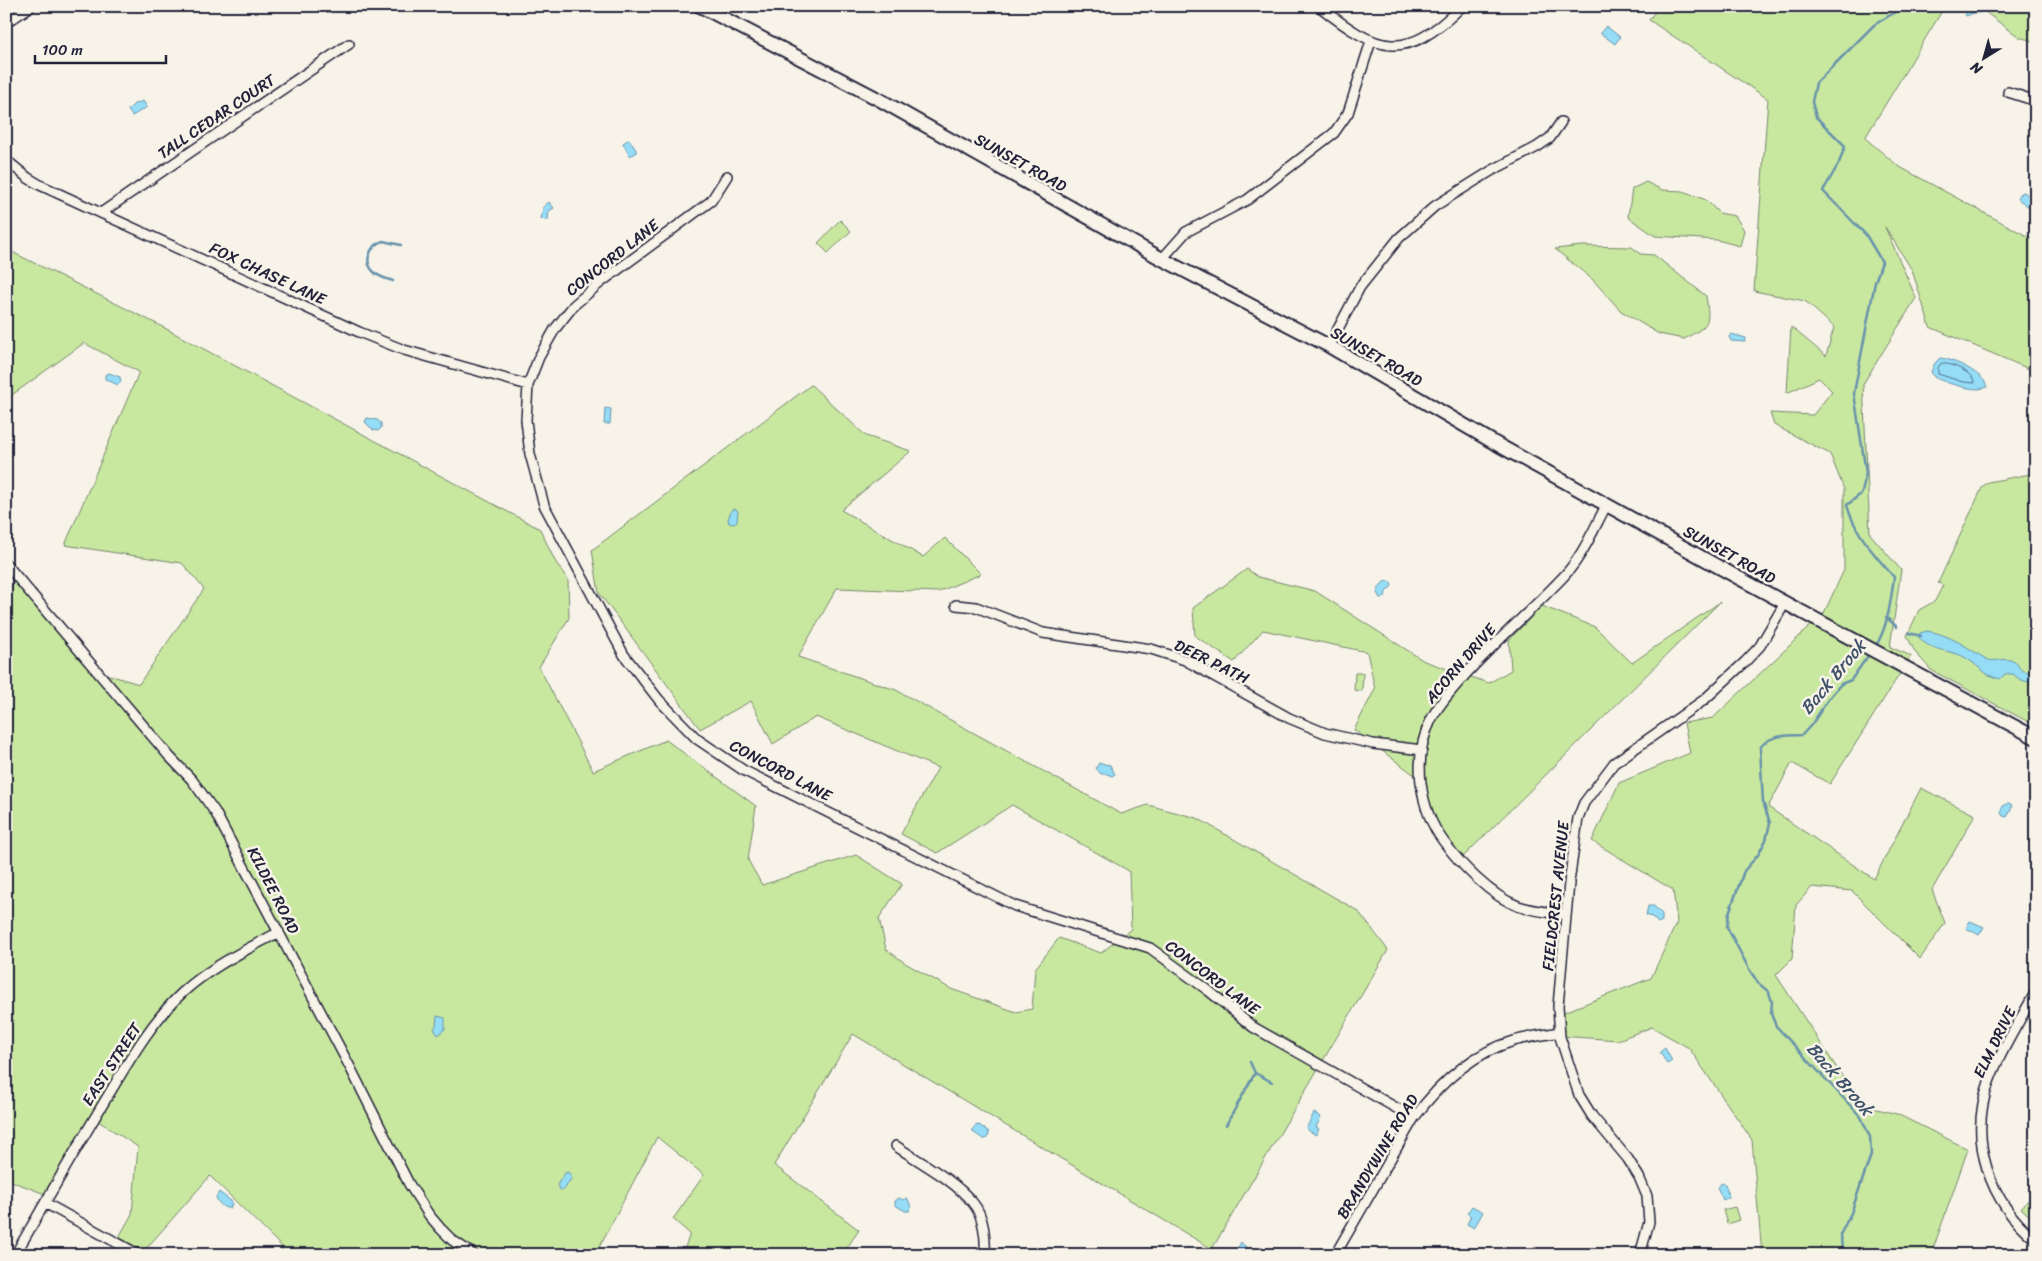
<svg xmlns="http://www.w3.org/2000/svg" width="2042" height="1261" font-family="Sriracha,sans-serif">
  <rect width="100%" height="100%" fill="#f7f3e8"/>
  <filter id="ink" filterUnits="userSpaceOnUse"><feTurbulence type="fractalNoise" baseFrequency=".02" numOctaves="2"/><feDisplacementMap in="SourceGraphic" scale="10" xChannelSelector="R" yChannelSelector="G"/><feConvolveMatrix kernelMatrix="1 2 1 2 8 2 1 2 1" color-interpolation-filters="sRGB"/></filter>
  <g filter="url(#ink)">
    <path fill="#c9e89f" stroke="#76856d" d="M 1659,6 L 1945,6 L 1865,138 L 1898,166 L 2036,241 L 2036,372 L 1930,327 L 1912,270 L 1885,227 L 1916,298 L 1863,384 L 1870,534 L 1901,570 L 1890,647 L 1911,656 L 1830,784 L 1792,763 L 1768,807 L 1874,879 L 1921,788 L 1975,815 L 1932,890 L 1945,923 L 1920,959 L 1852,891 L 1812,887 L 1796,905 L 1792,959 L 1776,975 L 1861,1105 L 1897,1114 L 1968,1149 L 1931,1255 L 1762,1255 L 1752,1140 L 1689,1048 L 1652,1027 L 1618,1040 L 1559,1036 L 1559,1014 L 1651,978 L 1677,922 L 1673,890 L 1592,841 L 1619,783 L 1690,753 L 1684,723 L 1713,718 L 1824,613 L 1844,570 L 1844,489 L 1830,454 L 1774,425 L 1770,413 L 1813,415 L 1832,391 L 1819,378 L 1787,393 L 1791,327 L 1826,356 L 1834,327 L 1805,301 L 1754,291 L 1768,99 L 1649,20 Z
      M 1977,6 L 2036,6 L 2036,42 L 2019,37 Z
      M 1646,182 L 1662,190 L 1683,191 L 1706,200 L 1719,213 L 1735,216 L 1744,230 L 1740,246 L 1717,240 L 1655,236 L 1628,217 L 1632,189 Z
      M 840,220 L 851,231 L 828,253 L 818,243 Z
      M 1582,246 L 1632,247 L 1640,254 L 1654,255 L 1706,296 C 1710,324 1710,325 1684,339 L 1659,334 L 1621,311 L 1593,280 L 1555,249 Z
      M 6,249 L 157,324 L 540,529 L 555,561 L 568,580 L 569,618 L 539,667 L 593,771 L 666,740 L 756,806 L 748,860 L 762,885 L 856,855 L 902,884 L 879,918 L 886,949 L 905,963 L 951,989 L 1016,1012 L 1032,1009 L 1035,969 L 1059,938 L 1101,953 L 1131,929 L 1129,871 L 1012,805 L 937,853 L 901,834 L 938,768 L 816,717 L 773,744 L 751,701 L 700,729 L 599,593 L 592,550 L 811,385 L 866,436 L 911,451 L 841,510 L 923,557 L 945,538 L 981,574 L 938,592 L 837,588 L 798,657 L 896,690 L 1121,814 L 1148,805 L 1197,818 L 1358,911 L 1388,950 L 1212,1249 L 853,1034 L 774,1165 L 859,1230 L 842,1255 L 682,1255 L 690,1234 L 673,1219 L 704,1175 L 657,1137 L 595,1255 L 280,1255 L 282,1247 L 210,1176 L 144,1251 L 119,1237 L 132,1214 L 138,1147 L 95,1119 L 50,1196 L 6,1179 L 6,611 L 11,607 L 13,579 L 99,672 L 139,684 L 204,589 L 182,563 L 65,545 L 139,372 L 84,343 L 12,395 L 6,391 Z
      M 2036,473 L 2036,726 L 1931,670 L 1915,652 L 1907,636 L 1919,610 L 1935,601 L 1943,585 L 1938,583 L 1983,486 L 1988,482 Z
      M 1247,569 L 1258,577 L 1315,591 L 1424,661 L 1489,683 L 1511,670 L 1509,640 L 1542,606 L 1595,627 L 1632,663 L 1720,602 L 1461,859 L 1424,811 L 1420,779 L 1354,730 L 1375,689 L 1367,652 L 1263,630 L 1234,662 L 1195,636 L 1193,608 Z
      M 1355,673 L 1363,673 L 1362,691 L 1354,690 Z
      M 2036,1199 L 2036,1222 L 2021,1208 L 2027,1201 Z
      M 1735,1207 L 1739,1220 L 1727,1224 L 1723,1210 Z"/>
    <path fill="#95ddf7" stroke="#6792ac" d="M 1971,6 L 1982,6 L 1982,9 L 1980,13 L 1974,13 L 1966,16 L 1964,12 Z
      M 1606,26 L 1620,37 L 1615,44 L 1600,33 Z
      M 143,101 L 147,107 L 132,116 L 128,110 L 134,104 Z
      M 629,139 L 636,150 L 636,153 L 632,155 L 629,155 L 623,143 Z
      M 2024,192 L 2035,200 L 2033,206 L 2029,207 L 2018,199 L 2019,194 Z
      M 549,202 L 554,208 L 549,211 L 548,220 L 541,219 L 543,207 Z
      M 1731,334 L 1746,338 L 1745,342 L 1731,341 L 1729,337 Z
      M 1940,358 C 1953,359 1985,374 1987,387 C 1977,393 1945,383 1934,377 L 1931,372 L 1935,363 Z
      M 109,373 L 120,377 L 121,381 L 118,385 L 105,379 L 105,375 Z
      M 605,408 L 611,409 L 610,424 L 604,424 Z
      M 367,418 L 377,420 L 381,423 L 381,428 L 378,431 L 373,430 L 365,422 Z
      M 732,509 L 736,509 L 738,511 L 737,521 L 733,524 L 729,523 L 728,519 Z
      M 1385,581 L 1391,582 L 1392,586 L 1386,592 L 1385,597 L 1380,598 L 1377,593 L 1380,586 Z
      M 1927,631 C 1949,634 1968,648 1986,659 C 1993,663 2002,658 2010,660 C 2024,664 2013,674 2036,671 L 2036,681 C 2026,683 2021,681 2013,674 L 2005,674 L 2000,679 C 1982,675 1978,664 1964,657 C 1949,649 1929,652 1918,636 L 1920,633 Z
      M 1099,763 L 1110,765 L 1115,774 L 1112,776 L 1107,774 L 1101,774 L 1096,768 Z
      M 2008,803 L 2011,804 L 2012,807 L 2007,817 L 2003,816 L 2001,813 L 2002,807 Z
      M 1648,906 L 1654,906 L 1662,914 L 1662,921 L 1658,923 L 1652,917 L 1646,915 Z
      M 1970,921 L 1984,927 L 1979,935 L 1966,928 Z
      M 437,1016 L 445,1018 L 445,1029 L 438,1035 L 434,1029 L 436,1026 Z
      M 1665,1048 L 1672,1061 L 1667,1064 L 1660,1052 Z
      M 1314,1113 L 1321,1117 L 1316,1127 L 1319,1129 L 1316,1135 L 1306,1129 Z
      M 979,1125 L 988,1131 L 989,1135 L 986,1139 L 983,1139 L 973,1132 L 973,1129 L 975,1126 Z
      M 568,1172 L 572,1177 L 564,1190 L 560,1190 L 557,1185 L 565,1173 Z
      M 1722,1183 L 1725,1184 L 1729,1197 L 1723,1200 L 1717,1187 Z
      M 219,1192 L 231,1201 L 232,1204 L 230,1208 C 224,1209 218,1204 216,1197 Z
      M 899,1198 L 903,1200 L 906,1198 L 908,1199 L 911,1207 L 909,1211 L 905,1211 L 895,1205 L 895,1201 Z
      M 1472,1206 L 1483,1212 L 1474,1228 L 1467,1224 L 1471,1216 L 1467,1213 Z
      M 1241,1242 L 1247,1248 L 1244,1255 L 1234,1255 Z"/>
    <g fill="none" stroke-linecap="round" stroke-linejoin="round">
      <path stroke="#506d86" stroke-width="1" d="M 1942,363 C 1953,364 1972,372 1975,383 L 1963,382 L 1938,374 L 1938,368 Z"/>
      <path stroke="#6792ac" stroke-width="2.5" d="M 393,281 C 387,279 379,277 375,273 C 362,262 370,246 383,241 L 401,245
        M 1886,617 L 1897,627
        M 1909,633 L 1921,636
        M 1875,647 C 1888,628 1891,599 1894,577 C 1876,557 1854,532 1847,505 L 1862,493 L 1866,473 L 1854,393 L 1875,282 L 1882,262 L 1866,235 L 1823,191 L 1839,163 L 1845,146 L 1816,117 L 1812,102 L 1816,83 L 1874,25 L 1905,6
        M 1250,1062 L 1255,1073 L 1272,1082
        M 1226,1125 L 1255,1073
        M 1842,1255 L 1841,1233 L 1851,1213 L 1871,1155 L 1870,1137 L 1861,1117 L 1776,1026 L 1771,1014 L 1772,1002 L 1769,992 L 1758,983 L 1749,969 L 1727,927 L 1729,913 L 1744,871 L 1758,855 L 1766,840 L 1770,823 L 1763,802 L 1760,748 C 1768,735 1788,735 1802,735 L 1812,724 L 1829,698 L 1841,684 L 1851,680 L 1870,653"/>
      <g stroke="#22223b" stroke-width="12">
        <path id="street" d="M 1319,6 C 1378,53 1405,63 1462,6
          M 6,23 L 31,6
          M 2008,92 L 2036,101
          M 6,160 L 28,178 L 40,185 L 359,332 L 404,350 L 528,385
          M 727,176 L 711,201 L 600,283 L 574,305 L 555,329 L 539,357 L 528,385 L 526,420 L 530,454 L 544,505 L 624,655 L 659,700 L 697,739 L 743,770 L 1015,906 L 1150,948 L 1209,991 L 1253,1027 L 1414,1118
          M 101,213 L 349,44
          M 1162,259 L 1186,232 L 1247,200 L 1334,133 L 1348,113 L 1371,41
          M 1329,346 L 1360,287 L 1399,238 L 1435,206 L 1491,171 L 1537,147 L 1550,138 L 1561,122
          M 6,564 L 169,756 L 192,780 L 215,812 L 351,1069 L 409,1184 L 429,1215 L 440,1228 L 452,1240 L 474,1255
          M 956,605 L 976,607 L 1043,633 L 1151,649 L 1185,660 L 1289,718 L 1325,733 L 1373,744 L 1422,750
          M 1566,915 C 1550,912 1533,911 1518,906 C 1491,896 1461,865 1444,842 C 1419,809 1412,758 1431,720 C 1439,703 1453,689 1465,675 C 1497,640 1532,610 1564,576 C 1583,556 1594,528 1607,504
          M 2036,991 C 2020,1021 2000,1051 1989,1082 C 1968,1140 1989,1202 2036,1240
          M 896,1146 C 921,1163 953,1179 973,1203 C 984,1216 986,1239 985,1255
          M 45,1203 L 139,1255
          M 15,1255 C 46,1201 77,1147 109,1094 C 130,1059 152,1021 182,993 C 210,967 246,950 279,932
          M 1335,1255 L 1414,1118 C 1439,1084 1472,1053 1514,1041 C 1528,1037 1544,1035 1559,1032
          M 1640,1255 L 1649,1222 L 1647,1196 L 1639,1177 L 1628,1159 L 1592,1116 L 1579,1095 L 1560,1037 L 1558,1006 L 1569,883 L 1578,818 L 1584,803 L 1614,763 L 1704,700 L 1745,662 L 1760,646 L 1785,603"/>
      </g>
      <g stroke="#22223b" stroke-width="16">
        <path id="secondary" d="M 700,6 L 882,101 L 1162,259 L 1329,346 L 1493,442 L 1737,577 L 2036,738"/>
      </g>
      <use href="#street" stroke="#f7f3e8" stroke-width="9"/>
      <use href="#secondary" stroke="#f7f3e8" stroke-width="12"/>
    </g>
  </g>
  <g text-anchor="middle" stroke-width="5" stroke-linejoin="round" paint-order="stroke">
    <g font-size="16" fill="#22223b" stroke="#f7f3e8">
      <text transform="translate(216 116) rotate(-34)" y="6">TALL CEDAR COURT</text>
      <text transform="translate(1021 162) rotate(29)" y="6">SUNSET ROAD</text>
      <text transform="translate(612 257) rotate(-38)" y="6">CONCORD LANE</text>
      <text transform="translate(268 273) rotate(25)" y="6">FOX CHASE LANE</text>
      <text transform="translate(1377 356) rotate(30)" y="6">SUNSET ROAD</text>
      <text transform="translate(1730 554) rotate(29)" y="6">SUNSET ROAD</text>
      <text transform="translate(1212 661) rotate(26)" y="6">DEER PATH</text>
      <text transform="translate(1460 663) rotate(-49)" y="6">ACORN DRIVE</text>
      <text transform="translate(781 770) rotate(28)" y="6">CONCORD LANE</text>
      <text transform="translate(274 890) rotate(63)" y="6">KILDEE ROAD</text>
      <text transform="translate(1555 896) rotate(-84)" y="6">FIELDCREST AVENUE</text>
      <text transform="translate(1213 977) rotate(37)" y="6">CONCORD LANE</text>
      <text transform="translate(1994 1042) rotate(-64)" y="6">ELM DRIVE</text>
      <text transform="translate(111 1064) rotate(-57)" y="6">EAST STREET</text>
      <text transform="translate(1377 1156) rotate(-59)" y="6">BRANDYWINE ROAD</text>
    </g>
    <g font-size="18" font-style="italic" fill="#3f516a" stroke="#f7f3e8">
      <text transform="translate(1833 677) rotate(-50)" y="6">Back Brook</text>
      <text transform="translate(1840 1079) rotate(49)" y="6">Back Brook</text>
    </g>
  </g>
  <rect width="2042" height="1261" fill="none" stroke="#f7f3e8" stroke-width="25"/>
  <rect x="12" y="12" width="2017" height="1236" fill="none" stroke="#22223b" stroke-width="2" filter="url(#ink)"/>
  <g transform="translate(1984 58) rotate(217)" stroke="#f7f3e8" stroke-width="4" paint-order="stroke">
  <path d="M0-4L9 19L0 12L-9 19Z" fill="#22223b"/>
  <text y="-8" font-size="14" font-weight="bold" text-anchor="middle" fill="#22223b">N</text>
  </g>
  <path d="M35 55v8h131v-8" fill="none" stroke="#22223b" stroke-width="2.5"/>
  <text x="42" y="55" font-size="15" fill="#22223b" stroke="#f7f3e8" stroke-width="4" paint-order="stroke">100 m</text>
</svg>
